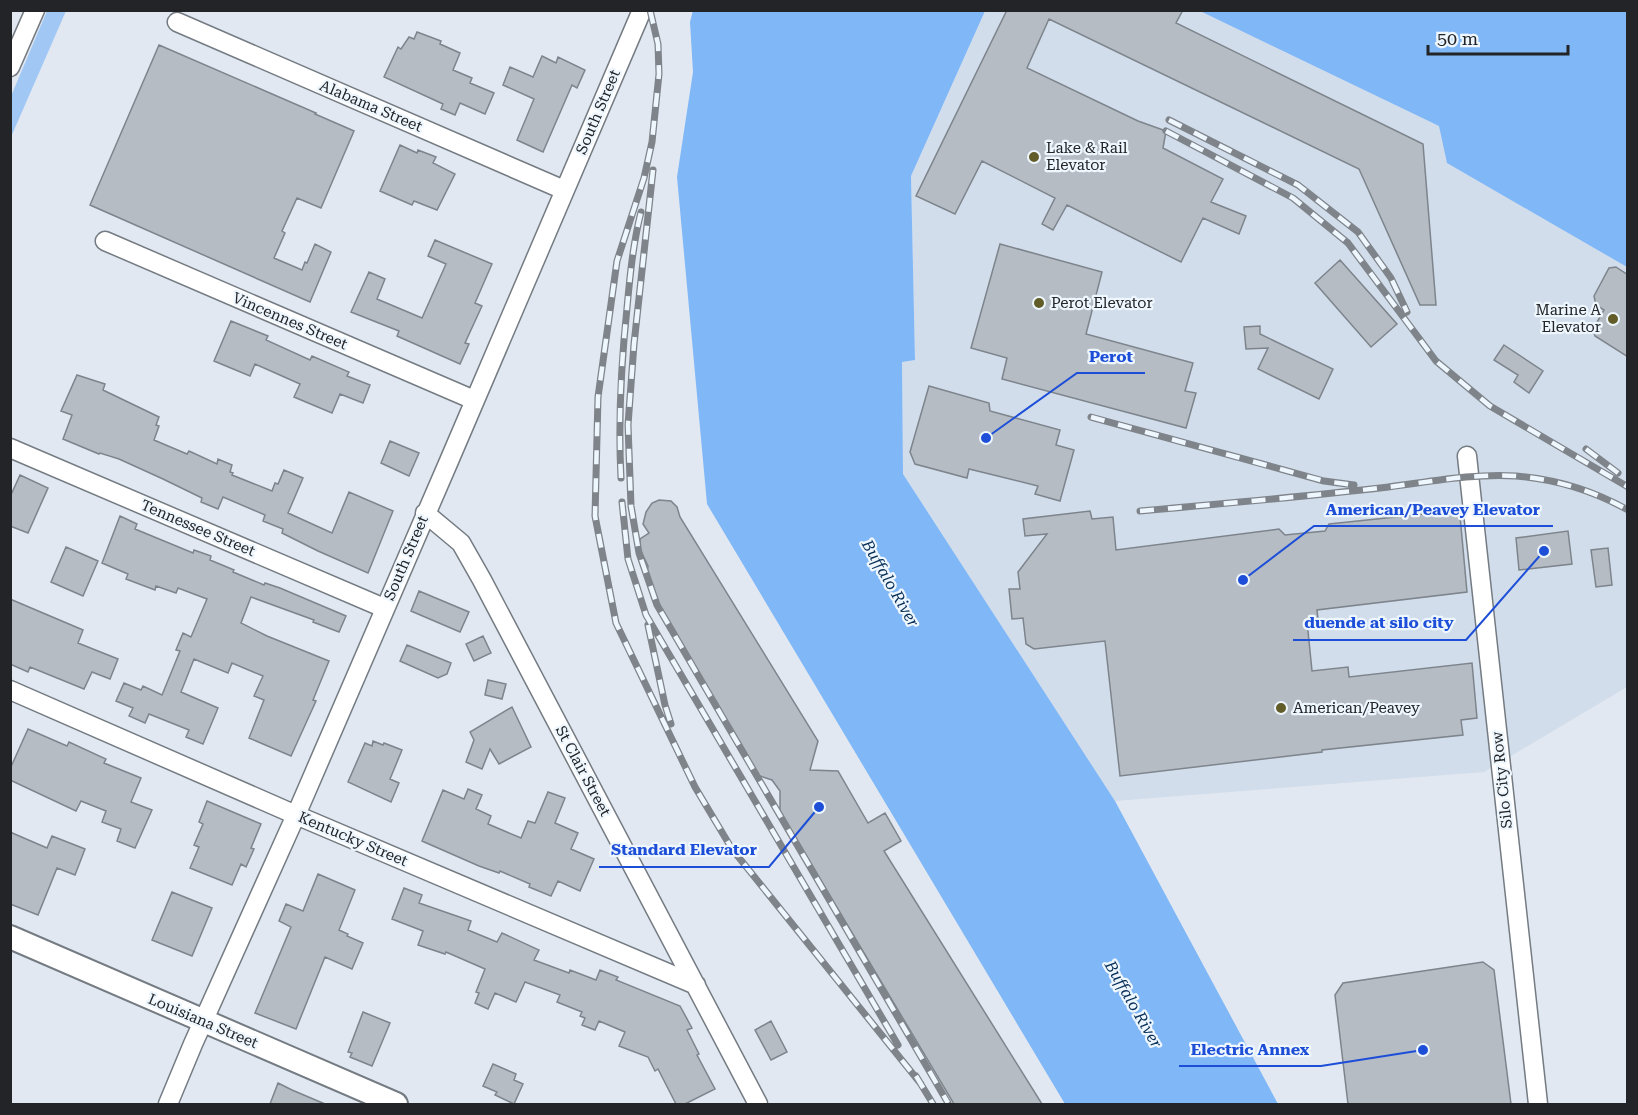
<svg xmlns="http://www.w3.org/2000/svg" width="1638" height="1115" font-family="'Roboto Serif',serif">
  <rect width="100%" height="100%" fill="#e1e8f1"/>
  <path fill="#d1ddeb" d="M 985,11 L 1200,11 L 1439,126 L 1448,163 L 1627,267 L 1627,687 L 1484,772 L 1115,801 L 903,474 L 902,361 L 915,360 L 911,176 Z"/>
  <path fill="#a1c8f5" d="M 47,11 L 66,11 L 11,137 L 11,96 Z"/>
  <path fill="#80b7f7" d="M 693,10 L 985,11 L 911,176 L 915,360 L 902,362 L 903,474 L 1115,801 L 1278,1104 L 1065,1104 L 707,504 L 677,177 L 693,72 L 690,22 Z
    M 1200,11 L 1627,11 L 1627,267 L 1447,163 L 1439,126 Z"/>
  <path fill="#b5bcc4" stroke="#7d848c" stroke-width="1.5" d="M 1007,10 L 1183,10 L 1176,23 L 1423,144 L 1436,305 L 1420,305 L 1359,169 L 1049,19 L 1027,68 L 1138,121 L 1166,131 L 1163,148 L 1223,179 L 1211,202 L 1246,216 L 1239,234 L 1203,218 L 1181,262 L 1067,205 L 1053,230 L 1042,224 L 1055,198 L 982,161 L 955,214 L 916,196 Z
    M 417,32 L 441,41 L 440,44 L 460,53 L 453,70 L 472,78 L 470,83 L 494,93 L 485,114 L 460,103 L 455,115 L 441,109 L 443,104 L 384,77 L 398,47 L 401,49 L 409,37 L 414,39 Z
    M 159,45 L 316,113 L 315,114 L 354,131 L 321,208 L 297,198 L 282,231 L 285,233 L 274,258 L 302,270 L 305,262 L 307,263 L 315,244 L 331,252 L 310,302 L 90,205 Z
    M 542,56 L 556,63 L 558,57 L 585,70 L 577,88 L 572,85 L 543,152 L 517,140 L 534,99 L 503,85 L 510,67 L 533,77 Z
    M 400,145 L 417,153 L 418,150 L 436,157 L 433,163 L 455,174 L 437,210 L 414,201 L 412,205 L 380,191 Z
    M 435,240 L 492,264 L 475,303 L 482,306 L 465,343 L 469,344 L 460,364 L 397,336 L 399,331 L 351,312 L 369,272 L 385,279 L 377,299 L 422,318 L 446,264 L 428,256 Z
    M 1000,244 L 1102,272 L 1086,334 L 1193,363 L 1185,391 L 1196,393 L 1186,428 L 1002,379 L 1007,358 L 971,348 Z
    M 1340,260 L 1397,324 L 1371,347 L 1315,283 Z
    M 1616,267 L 1628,275 L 1628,357 L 1595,336 L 1593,329 L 1604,310 L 1596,305 L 1594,296 L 1609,268 Z
    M 231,321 L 268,336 L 266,340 L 310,360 L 312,356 L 349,372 L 347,376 L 370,385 L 363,403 L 340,394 L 332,413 L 294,397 L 300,384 L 255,364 L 250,376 L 214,361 Z
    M 1260,326 L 1260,334 L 1333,369 L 1319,399 L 1258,369 L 1268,348 L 1246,349 L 1244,327 Z
    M 1504,345 L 1543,371 L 1529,393 L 1514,382 L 1518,375 L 1494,360 Z
    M 77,375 L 105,384 L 103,390 L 159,417 L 156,425 L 159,426 L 154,440 L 187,454 L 189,451 L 217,464 L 218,459 L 232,465 L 230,472 L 233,473 L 232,475 L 272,491 L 275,483 L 278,484 L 284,470 L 303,478 L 288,513 L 332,533 L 349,492 L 393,511 L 368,573 L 318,551 L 282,533 L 283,529 L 263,521 L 265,515 L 223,497 L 218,509 L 201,502 L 202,498 L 163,479 L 119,459 L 100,453 L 99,454 L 63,439 L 72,415 L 61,411 Z
    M 929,386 L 989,403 L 990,411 L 1060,430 L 1056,445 L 1074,450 L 1060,501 L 1035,494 L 1038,486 L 969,469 L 967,478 L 915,464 L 910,452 Z
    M 390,441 L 419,453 L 409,476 L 381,463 Z
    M 20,475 L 48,488 L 28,533 L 10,526 L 10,497 Z
    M 659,500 L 671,501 L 677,507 L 680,517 L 818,741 L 810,770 L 838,771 L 868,823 L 885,813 L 901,841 L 884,851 L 1042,1104 L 954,1104 L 780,812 L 780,791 L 772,780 L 757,775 L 660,608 L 647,573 L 648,566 L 640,549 L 640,539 L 649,533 L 643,524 L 646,512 L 652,503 Z
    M 1090,511 L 1092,519 L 1113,517 L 1116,550 L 1279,529 L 1285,535 L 1325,531 L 1329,524 L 1453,511 L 1460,516 L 1467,592 L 1317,610 L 1318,619 L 1307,621 L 1312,671 L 1348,667 L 1349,677 L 1472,663 L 1477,718 L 1461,720 L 1463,735 L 1322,750 L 1322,752 L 1120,776 L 1105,641 L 1034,649 L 1026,644 L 1023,618 L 1012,619 L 1009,589 L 1020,589 L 1018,572 L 1047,534 L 1025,536 L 1023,519 Z
    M 120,516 L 137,524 L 135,529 L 193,553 L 194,550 L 211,556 L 210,560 L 234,570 L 233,572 L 264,585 L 265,583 L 280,588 L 346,616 L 339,632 L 313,622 L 314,620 L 251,597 L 241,623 L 267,636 L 329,661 L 313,700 L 316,701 L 291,756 L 249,738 L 264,700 L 254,696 L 263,676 L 232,663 L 228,673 L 194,659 L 181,692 L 218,708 L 203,744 L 186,737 L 189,730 L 149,714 L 145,723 L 129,716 L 133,708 L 116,701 L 124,683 L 141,690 L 143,686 L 162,695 L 180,651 L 176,650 L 183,633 L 191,637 L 207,599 L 178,588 L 176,593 L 156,586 L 155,590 L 126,579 L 128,574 L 102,563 Z
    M 1568,531 L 1572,564 L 1519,570 L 1516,538 Z
    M 66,547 L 98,561 L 83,596 L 51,582 Z
    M 1608,548 L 1612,585 L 1596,587 L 1591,550 Z
    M 419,591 L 469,612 L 460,632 L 411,611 Z
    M 10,599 L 83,630 L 78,643 L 118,659 L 110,679 L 92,672 L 84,689 L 30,667 L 28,672 L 10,664 Z
    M 483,636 L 491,653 L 474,661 L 466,644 Z
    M 407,645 L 451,663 L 447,674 L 438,678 L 400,661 Z
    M 488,680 L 506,684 L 502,699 L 485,695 Z
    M 512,707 L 531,747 L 499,764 L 490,749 L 482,769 L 466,762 L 474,740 L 470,732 Z
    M 28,729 L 67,746 L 69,742 L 106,759 L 104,763 L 141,778 L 131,802 L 152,810 L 135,848 L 117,841 L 121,829 L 102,822 L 106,811 L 81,801 L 76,811 L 10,780 L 10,769 Z
    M 373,741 L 383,745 L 384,743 L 402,750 L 390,779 L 399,783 L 391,802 L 348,782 L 365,743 L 372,746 Z
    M 468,789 L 482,795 L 476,809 L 491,816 L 488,824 L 521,838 L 528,821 L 535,823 L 548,792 L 565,798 L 555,823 L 578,833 L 571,849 L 594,859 L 580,891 L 558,881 L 551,896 L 529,887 L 530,884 L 500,871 L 499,873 L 479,866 L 422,841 L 443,790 L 464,799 Z
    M 207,801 L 261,824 L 251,848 L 254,849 L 246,867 L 241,864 L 232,885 L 190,868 L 199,847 L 194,845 L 203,824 L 199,822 Z
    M 10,832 L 47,848 L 52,836 L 85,849 L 75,875 L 57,868 L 38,915 L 10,904 Z
    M 318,874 L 355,890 L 339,930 L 348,934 L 347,936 L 363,943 L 352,969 L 325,957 L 296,1029 L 255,1013 L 291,927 L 279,921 L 286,904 L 303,911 Z
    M 404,888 L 422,895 L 419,903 L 471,921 L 468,930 L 497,942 L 502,933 L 539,950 L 534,960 L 569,973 L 570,970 L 596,980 L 600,970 L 618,977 L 616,980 L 680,1006 L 692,1028 L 687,1030 L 699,1054 L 697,1055 L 715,1089 L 685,1104 L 676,1104 L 658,1069 L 655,1071 L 648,1057 L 619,1046 L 625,1032 L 599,1021 L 595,1030 L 582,1025 L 585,1018 L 580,1016 L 582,1012 L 557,1002 L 560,995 L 525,982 L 516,1002 L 495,993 L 488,1009 L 475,1003 L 479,993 L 476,992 L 485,969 L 446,952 L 445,954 L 418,945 L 423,931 L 392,919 Z
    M 172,892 L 212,908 L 192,956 L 152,940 Z
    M 1483,962 L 1494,970 L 1511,1104 L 1348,1104 L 1335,995 L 1343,983 Z
    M 363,1012 L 390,1023 L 372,1066 L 350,1057 L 352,1053 L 348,1052 Z
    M 771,1021 L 787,1052 L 771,1060 L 755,1030 Z
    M 493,1064 L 516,1074 L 514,1080 L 523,1084 L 514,1104 L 495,1095 L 497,1092 L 483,1086 Z
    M 278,1083 L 292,1090 L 325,1104 L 270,1104 Z"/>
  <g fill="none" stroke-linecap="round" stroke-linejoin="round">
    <g stroke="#747b82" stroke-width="21">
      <path id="minor" d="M 177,22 L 564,190
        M 10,67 L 35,10
        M 105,241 L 474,400
        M 10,448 L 384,608
        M 1467,456 L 1538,1104
        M 425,513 L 461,543 L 482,580 L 758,1104
        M 10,690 L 296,815 L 696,985
        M 168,1104 L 193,1044 L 296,815 L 449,461 L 642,10"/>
    </g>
    <g stroke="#747b82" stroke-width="26">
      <path id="tertiary" d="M 10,937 L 396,1104"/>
    </g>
    <use href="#minor" stroke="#fff" stroke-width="18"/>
    <use href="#tertiary" stroke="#fff" stroke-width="22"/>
    <g stroke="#7f848a" stroke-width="7">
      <path id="rail" d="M 650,10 L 658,44 L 659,74 L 652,142 L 644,178 L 617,261 L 598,397 L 595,516 L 616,623 L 695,787 L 732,849 L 921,1084
        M 1169,120 L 1298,185 L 1358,232 L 1391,278 L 1407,312
        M 1166,131 L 1293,198 L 1348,243 L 1436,361 L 1490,406 L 1628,487
        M 653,170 L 634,344 L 628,425 L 631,506 L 639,553 L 657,605 L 948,1103
        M 1091,417 L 1324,481 L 1354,485
        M 1586,449 L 1618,473
        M 621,478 C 618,421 621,365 627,308 C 630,275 633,244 641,212
        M 622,502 L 628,559 L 646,615 L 898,1045
        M 1140,511 C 1220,504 1300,497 1380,488 C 1424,483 1471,473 1516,476 C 1555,479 1594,491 1628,510
        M 648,625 L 665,705 L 671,724
        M 916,1076 L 933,1104"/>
    </g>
    <use href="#rail" stroke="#eef6fe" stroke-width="4.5" stroke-dasharray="14" stroke-linecap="butt"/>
  </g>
  <g fill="#625c29" stroke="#eef6fe" stroke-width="2">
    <circle cx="1034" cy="157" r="6"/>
    <circle cx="1039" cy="303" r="6"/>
    <circle cx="1613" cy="319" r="6"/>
    <circle cx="1281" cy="708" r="6"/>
  </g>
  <g text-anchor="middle" stroke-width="4.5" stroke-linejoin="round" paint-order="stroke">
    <g font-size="15" fill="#222427" stroke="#eef6fe">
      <text transform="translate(371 106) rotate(23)" y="5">Alabama Street</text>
      <text transform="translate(598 112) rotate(-67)" y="5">South Street</text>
      <text transform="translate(290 321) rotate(23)" y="5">Vincennes Street</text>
      <text transform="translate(198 528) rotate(23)" y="5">Tennessee Street</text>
      <text transform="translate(406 558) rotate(-67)" y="5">South Street</text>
      <text transform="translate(583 771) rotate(62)" y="5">St Clair Street</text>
      <text transform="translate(1502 780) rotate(-96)" y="5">Silo City Row</text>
      <text transform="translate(353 839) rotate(23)" y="5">Kentucky Street</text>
      <text transform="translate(203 1021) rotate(23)" y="5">Louisiana Street</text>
    </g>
    <g font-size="15" fill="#222427" stroke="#eef6fe" text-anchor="start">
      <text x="1046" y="153">Lake &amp; Rail<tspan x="1046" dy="17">Elevator</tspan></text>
      <text x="1051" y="308">Perot Elevator</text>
      <text x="1601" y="315" text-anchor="end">Marine A<tspan x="1601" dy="17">Elevator</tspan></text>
      <text x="1293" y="713">American/Peavey</text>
    </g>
    <g font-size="16" font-style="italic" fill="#052d55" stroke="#eef6fe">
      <text transform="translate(891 583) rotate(60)" y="6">Buffalo River</text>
      <text transform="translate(1134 1004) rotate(60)" y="6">Buffalo River</text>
    </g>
  </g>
  <path fill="none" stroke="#1d4ed8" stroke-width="2" d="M986 438L1077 373H1145M1243 580L1314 526H1553M1544 551L1466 640H1293M819 807L769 867H599M1423 1050L1321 1066H1179"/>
  <g fill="#1d4ed8" stroke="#eef6fe" stroke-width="2">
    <circle cx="986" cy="438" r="6"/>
    <circle cx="1243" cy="580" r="6"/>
    <circle cx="1544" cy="551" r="6"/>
    <circle cx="819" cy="807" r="6"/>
    <circle cx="1423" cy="1050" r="6"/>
  </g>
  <g font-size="16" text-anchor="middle" font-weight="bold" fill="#1d4ed8" stroke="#eef6fe" stroke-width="4.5" stroke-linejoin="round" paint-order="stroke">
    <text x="1111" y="362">Perot</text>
    <text x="1433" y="515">American/Peavey Elevator</text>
    <text x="1379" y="628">duende at silo city</text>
    <text x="684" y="855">Standard Elevator</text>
    <text x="1250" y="1055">Electric Annex</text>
  </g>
  <rect width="1638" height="1115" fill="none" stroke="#222427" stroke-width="24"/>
  <path d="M1428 45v9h140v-9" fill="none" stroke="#222427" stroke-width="3"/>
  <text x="1437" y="45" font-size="18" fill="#222427" stroke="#eef6fe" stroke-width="4.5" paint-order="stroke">50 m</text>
</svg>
